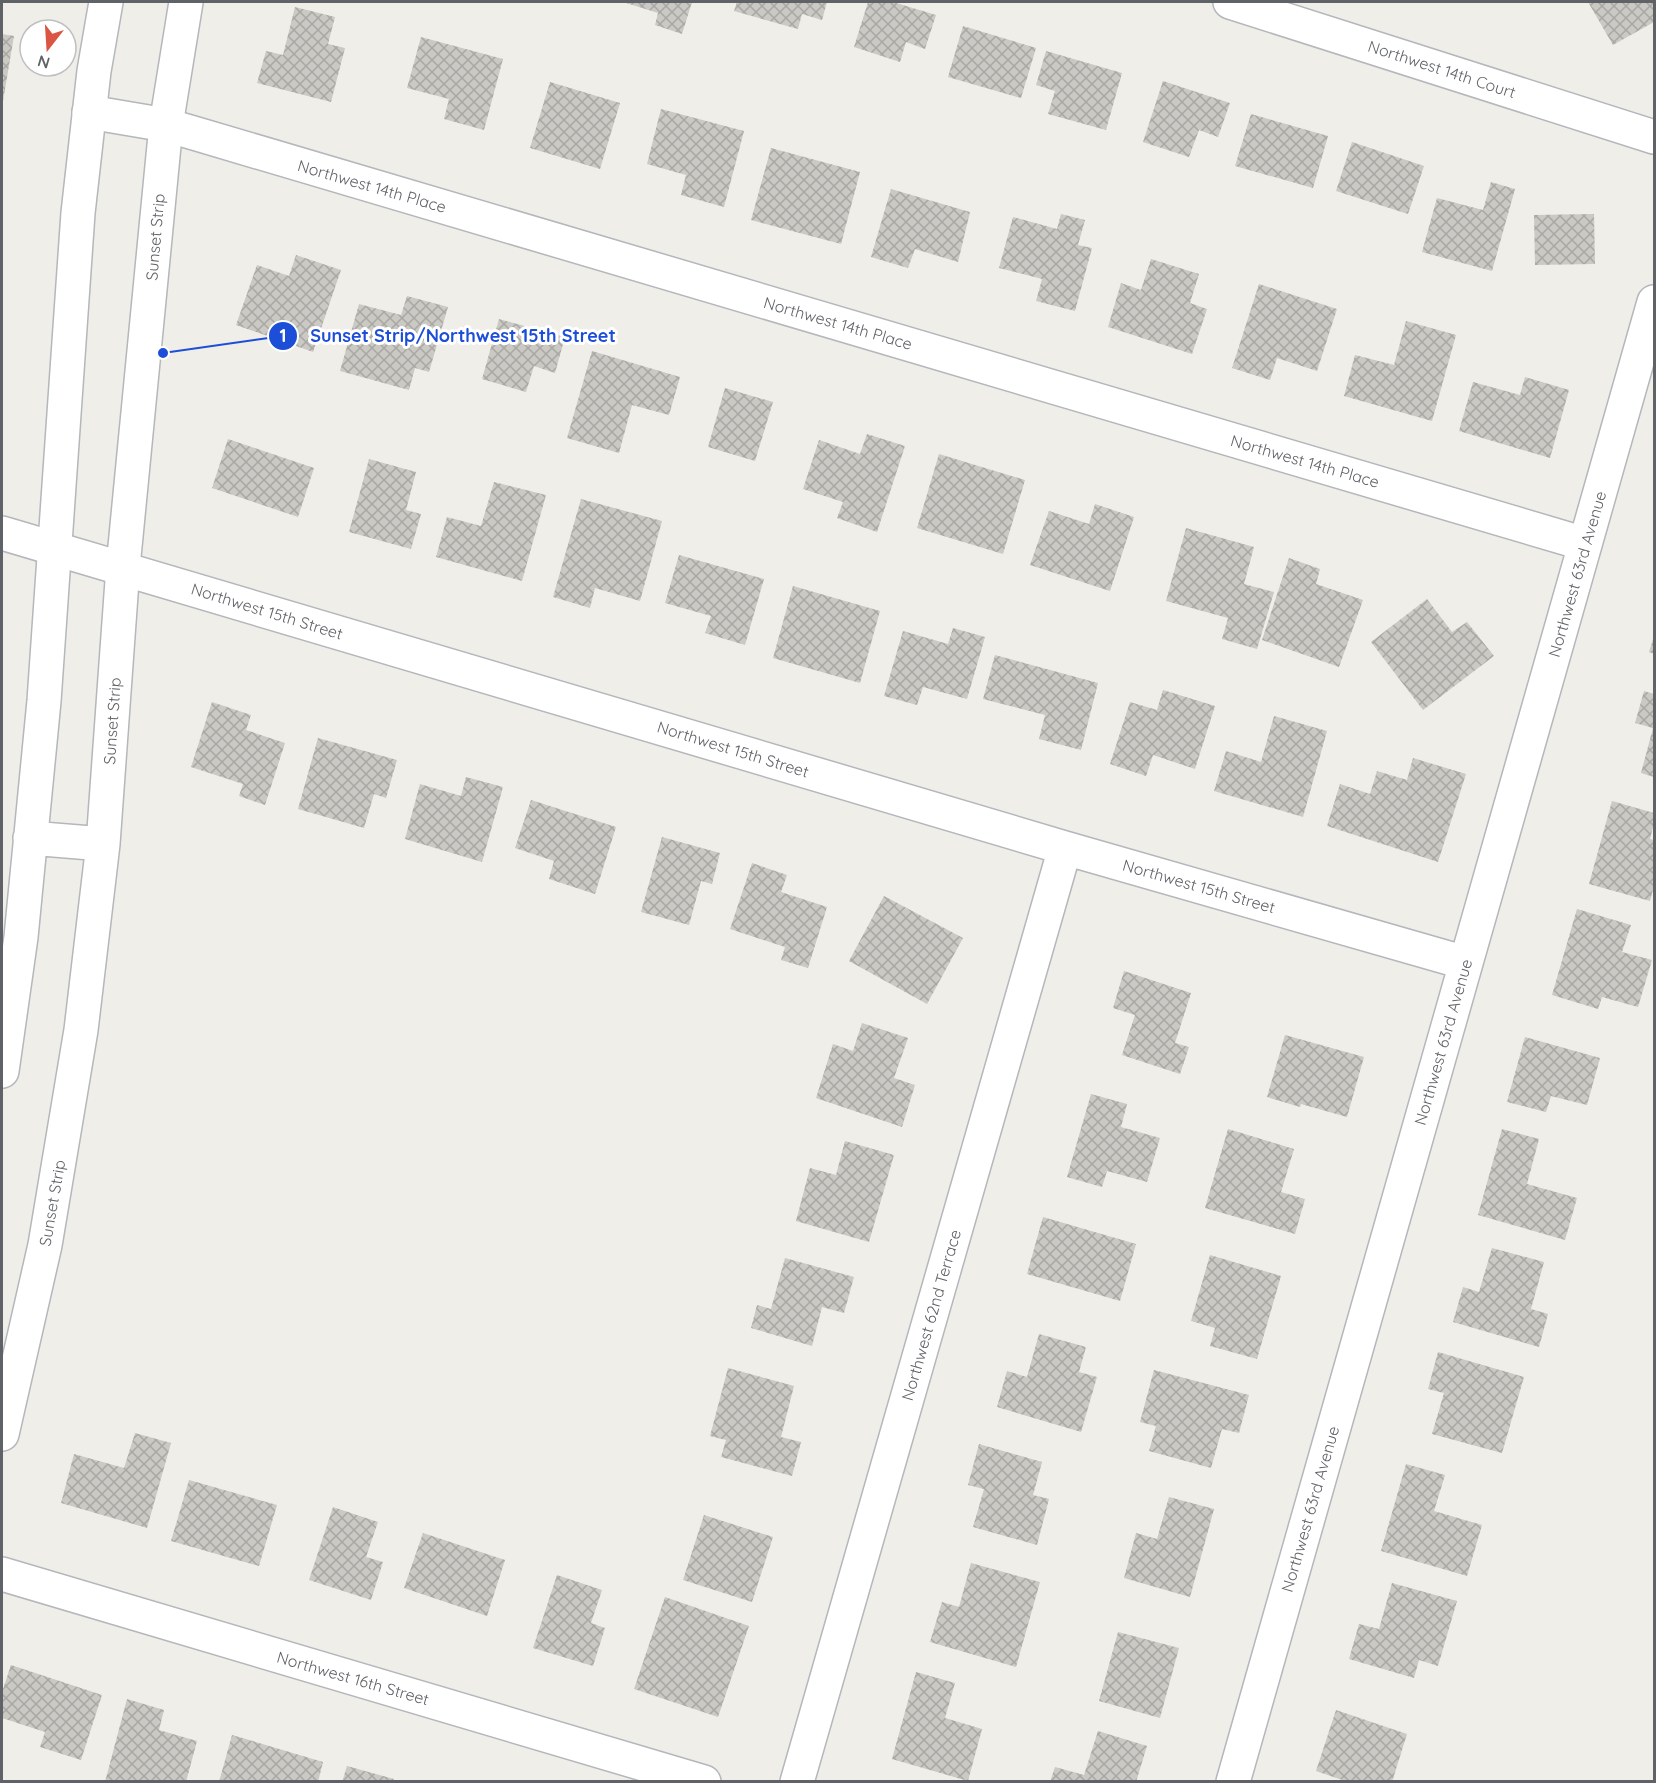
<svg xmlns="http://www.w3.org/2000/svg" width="1656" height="1783" font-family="Quicksand,sans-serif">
  <defs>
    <pattern id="building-cross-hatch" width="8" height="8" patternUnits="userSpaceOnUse" patternTransform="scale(1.5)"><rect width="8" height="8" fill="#cbc9c4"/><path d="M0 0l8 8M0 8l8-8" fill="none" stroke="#a8a7a3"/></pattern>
  </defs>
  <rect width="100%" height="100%" fill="#efeee8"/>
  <path fill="url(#building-cross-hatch)" d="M 623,2 L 692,2 L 682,34 L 655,25 L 658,13 Z
    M 737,2 L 827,2 L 822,20 L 802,14 L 798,29 L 734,11 Z
    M 868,2 L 893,2 L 936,15 L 925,49 L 906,42 L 900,62 L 854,47 Z
    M 1588,2 L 1654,2 L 1654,22 L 1613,45 Z
    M 295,7 L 335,17 L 328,44 L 345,48 L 331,102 L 257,83 L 266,51 L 283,55 Z
    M 963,26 L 1036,48 L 1021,98 L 948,77 Z
    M 2,34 L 14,36 L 3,101 L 2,101 Z
    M 421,37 L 503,59 L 484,130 L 444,119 L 449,99 L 407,88 Z
    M 1046,51 L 1122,73 L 1106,130 L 1048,114 L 1055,91 L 1036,85 Z
    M 1163,81 L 1230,103 L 1218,137 L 1199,130 L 1189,157 L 1143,142 Z
    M 550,82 L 620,103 L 600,169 L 530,148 Z
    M 661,109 L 744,131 L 724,207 L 681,195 L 686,175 L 647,164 Z
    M 1251,114 L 1328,136 L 1313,188 L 1235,166 Z
    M 1352,142 L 1424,166 L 1408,214 L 1336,191 Z
    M 771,148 L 860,172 L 841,244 L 751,220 Z
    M 1491,182 L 1515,189 L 1492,271 L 1422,252 L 1437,198 L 1483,210 Z
    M 891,189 L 970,212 L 958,262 L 915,249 L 908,268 L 871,257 Z
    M 1061,214 L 1085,220 L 1078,245 L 1092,248 L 1075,311 L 1036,301 L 1042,279 L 999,268 L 1013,217 L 1057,229 Z
    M 1594,214 L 1595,264 L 1535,265 L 1534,215 Z
    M 296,255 L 341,270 L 313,352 L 236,325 L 257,265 L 289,276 Z
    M 1151,259 L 1199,274 L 1190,303 L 1207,309 L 1192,354 L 1108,327 L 1121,283 L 1141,290 Z
    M 1259,284 L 1337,309 L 1317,371 L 1277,358 L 1270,380 L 1232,368 Z
    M 407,296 L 448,307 L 429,372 L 415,368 L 409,390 L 340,371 L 359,304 L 401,315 Z
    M 499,319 L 565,337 L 555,373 L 534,366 L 526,392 L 482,379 Z
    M 1406,321 L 1456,335 L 1432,421 L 1344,396 L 1355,355 L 1394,365 Z
    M 592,351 L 680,377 L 669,415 L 632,405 L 619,453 L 567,438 Z
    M 1525,377 L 1569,390 L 1550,458 L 1459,431 L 1473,382 L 1520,395 Z
    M 725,388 L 773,402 L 755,461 L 708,447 Z
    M 867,434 L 905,446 L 877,532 L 837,518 L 843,502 L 803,489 L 819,440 L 860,454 Z
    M 228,439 L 314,468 L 298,517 L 212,488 Z
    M 939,454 L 1025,480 L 1003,554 L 917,528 Z
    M 369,459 L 416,472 L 406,510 L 421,514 L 411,549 L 349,532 Z
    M 494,482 L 546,495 L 522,581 L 436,557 L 447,517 L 481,526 Z
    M 581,499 L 662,521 L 640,601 L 595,588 L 590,608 L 553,597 Z
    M 1095,504 L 1134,517 L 1110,591 L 1030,565 L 1049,511 L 1089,524 Z
    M 1186,528 L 1254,547 L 1244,584 L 1274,592 L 1257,649 L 1222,639 L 1228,618 L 1166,601 Z
    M 679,555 L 764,579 L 745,645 L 705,633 L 711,616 L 665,603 Z
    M 1289,558 L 1320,569 L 1316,584 L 1363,600 L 1339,667 L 1262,640 Z
    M 793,586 L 880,611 L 860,683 L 773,658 Z
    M 1427,599 L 1452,632 L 1467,622 L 1494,656 L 1423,710 L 1371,642 Z
    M 953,628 L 985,637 L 967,699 L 923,687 L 917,705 L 884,696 L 903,631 L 948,644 Z
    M 1654,636 L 1654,654 L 1649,652 Z
    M 995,655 L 1098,683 L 1081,750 L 1039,739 L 1045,715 L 983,699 Z
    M 1163,690 L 1215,706 L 1195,769 L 1153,755 L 1146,776 L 1110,764 L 1130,702 L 1157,710 Z
    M 1644,691 L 1654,694 L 1654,777 L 1641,773 L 1653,728 L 1635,723 Z
    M 212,702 L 251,715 L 246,730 L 285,743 L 265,805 L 239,796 L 243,784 L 191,767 Z
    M 1274,716 L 1327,731 L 1303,817 L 1214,791 L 1226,751 L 1261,762 Z
    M 318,738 L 397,760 L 386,798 L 374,794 L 364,828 L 298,809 Z
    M 1413,758 L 1466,774 L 1438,862 L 1327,826 L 1340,784 L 1370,794 L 1377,771 L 1407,780 Z
    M 466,777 L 503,787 L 482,862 L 405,839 L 420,784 L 461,796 Z
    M 531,800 L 616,827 L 595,894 L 549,879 L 554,861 L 515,848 Z
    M 1612,801 L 1654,813 L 1654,823 L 1650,839 L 1654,840 L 1654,886 L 1650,901 L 1589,884 Z
    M 662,837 L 720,853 L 712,884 L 701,881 L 689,925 L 641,912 Z
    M 752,863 L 787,875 L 781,892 L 827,907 L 808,968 L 781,960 L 785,947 L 730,929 Z
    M 884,896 L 963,938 L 927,1004 L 849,961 Z
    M 1577,909 L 1631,925 L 1622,952 L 1652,960 L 1638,1007 L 1602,997 L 1598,1009 L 1552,995 Z
    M 1124,971 L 1191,993 L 1175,1043 L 1189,1047 L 1180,1074 L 1122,1055 L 1135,1015 L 1113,1008 Z
    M 862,1023 L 908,1038 L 894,1078 L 915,1085 L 902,1127 L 816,1098 L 833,1044 L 853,1051 Z
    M 1285,1035 L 1364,1057 L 1347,1117 L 1301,1104 L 1300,1107 L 1267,1097 Z
    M 1525,1037 L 1600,1058 L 1587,1105 L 1551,1096 L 1546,1112 L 1507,1102 Z
    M 1091,1094 L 1127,1104 L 1121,1127 L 1160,1138 L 1147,1182 L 1107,1171 L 1102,1187 L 1067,1177 Z
    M 1228,1129 L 1294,1149 L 1281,1192 L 1305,1199 L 1295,1234 L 1205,1208 Z
    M 1502,1129 L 1539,1139 L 1527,1184 L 1577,1198 L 1565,1240 L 1478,1215 Z
    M 845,1141 L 894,1155 L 869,1242 L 796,1221 L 810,1168 L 836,1175 Z
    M 1043,1217 L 1136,1244 L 1120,1301 L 1027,1274 Z
    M 1492,1248 L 1544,1262 L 1531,1309 L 1548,1314 L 1539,1347 L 1453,1322 L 1463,1287 L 1479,1292 Z
    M 1210,1255 L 1281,1276 L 1257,1359 L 1210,1346 L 1215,1328 L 1191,1321 Z
    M 785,1258 L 854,1277 L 844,1313 L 822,1307 L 812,1346 L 751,1328 L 757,1305 L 771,1309 Z
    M 1039,1334 L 1086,1347 L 1079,1372 L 1097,1377 L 1081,1432 L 997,1407 L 1007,1371 L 1027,1377 Z
    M 1438,1352 L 1524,1377 L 1502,1453 L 1432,1434 L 1444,1393 L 1428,1389 Z
    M 728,1368 L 794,1386 L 781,1437 L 801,1442 L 792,1476 L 721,1457 L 726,1440 L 710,1436 Z
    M 1154,1370 L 1249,1395 L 1239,1433 L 1222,1429 L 1211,1468 L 1149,1451 L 1156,1426 L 1140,1422 Z
    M 135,1433 L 171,1443 L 147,1528 L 61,1503 L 74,1454 L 124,1468 Z
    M 979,1444 L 1042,1462 L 1033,1495 L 1049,1499 L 1037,1545 L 973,1527 L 984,1489 L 968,1485 Z
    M 1406,1464 L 1445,1475 L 1434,1511 L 1482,1525 L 1467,1576 L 1381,1551 Z
    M 189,1480 L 277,1505 L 259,1566 L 171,1541 Z
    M 1169,1497 L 1214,1509 L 1190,1597 L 1124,1578 L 1136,1533 L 1157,1539 Z
    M 333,1507 L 378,1522 L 366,1557 L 383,1562 L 371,1600 L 309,1580 Z
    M 704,1515 L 773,1537 L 752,1602 L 683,1580 Z
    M 423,1533 L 505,1560 L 487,1616 L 404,1588 Z
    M 971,1563 L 1040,1582 L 1016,1667 L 930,1642 L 942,1602 L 959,1607 Z
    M 557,1575 L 602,1590 L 591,1623 L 605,1628 L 593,1666 L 533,1648 Z
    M 1392,1583 L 1457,1601 L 1438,1666 L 1419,1660 L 1414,1678 L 1349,1659 L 1359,1624 L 1379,1629 Z
    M 665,1597 L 749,1626 L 718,1717 L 634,1689 Z
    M 1118,1632 L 1179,1648 L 1160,1718 L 1099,1701 Z
    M 11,1665 L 102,1695 L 81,1760 L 40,1747 L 45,1732 L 2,1718 L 2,1692 Z
    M 916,1672 L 955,1683 L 945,1718 L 982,1729 L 968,1781 L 892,1759 Z
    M 127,1699 L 164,1710 L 159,1730 L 197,1741 L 186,1782 L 105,1782 Z
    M 1336,1710 L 1407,1734 L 1392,1782 L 1348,1782 L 1316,1771 Z
    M 1098,1731 L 1147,1746 L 1136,1782 L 1050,1782 L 1055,1767 L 1084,1775 Z
    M 232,1735 L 323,1762 L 318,1782 L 219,1782 Z
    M 347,1766 L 394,1779 L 393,1782 L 342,1782 Z"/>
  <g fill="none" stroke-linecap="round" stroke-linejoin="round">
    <g stroke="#b4b7bb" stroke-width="36">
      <path id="minor" d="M 1230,2 L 1654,137
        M 89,112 L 166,125 L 197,134 L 1585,544
        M 2,533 L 1065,848 L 1466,963
        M 2,1574 L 704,1782
        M 797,1782 L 1065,848
        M 1233,1782 L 1654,302"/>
    </g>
    <g stroke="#b4b7bb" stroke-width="36">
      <path id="tertiary" d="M 30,838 L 103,844
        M 2,1071 L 21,937 L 44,701 L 78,213 L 94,71 L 106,2
        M 2,1434 L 45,1245 L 81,1030 L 103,844 L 123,567 L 166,125 L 186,2"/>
    </g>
    <use href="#minor" stroke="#fff" stroke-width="33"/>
    <use href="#tertiary" stroke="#fff" stroke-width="33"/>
  </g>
  <g text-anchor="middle" stroke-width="6" stroke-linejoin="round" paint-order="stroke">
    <g font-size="16" fill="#5f6266" stroke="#fff">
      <text transform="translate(1442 69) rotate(18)" y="6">Northwest 14th Court</text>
      <text transform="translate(372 186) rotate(16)" y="6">Northwest 14th Place</text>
      <text transform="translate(155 237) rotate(-85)" y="6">Sunset Strip</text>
      <text transform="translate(838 323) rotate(16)" y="6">Northwest 14th Place</text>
      <text transform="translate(1305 461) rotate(16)" y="6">Northwest 14th Place</text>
      <text transform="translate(1577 574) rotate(-74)" y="6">Northwest 63rd Avenue</text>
      <text transform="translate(267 611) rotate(17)" y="6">Northwest 15th Street</text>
      <text transform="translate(112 721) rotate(-86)" y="6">Sunset Strip</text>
      <text transform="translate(733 749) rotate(17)" y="6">Northwest 15th Street</text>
      <text transform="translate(1199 886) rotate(16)" y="6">Northwest 15th Street</text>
      <text transform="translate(1443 1042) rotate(-74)" y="6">Northwest 63rd Avenue</text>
      <text transform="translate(52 1203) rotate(-80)" y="6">Sunset Strip</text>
      <text transform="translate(931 1315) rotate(-74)" y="6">Northwest 62nd Terrace</text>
      <text transform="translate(1310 1509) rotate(-74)" y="6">Northwest 63rd Avenue</text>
      <text transform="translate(353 1678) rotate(16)" y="6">Northwest 16th Street</text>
    </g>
  </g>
  <path fill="none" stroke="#1d4ed8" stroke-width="2" d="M163 353L283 336"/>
  <g fill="#1d4ed8" stroke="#fff" stroke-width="2">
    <circle cx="163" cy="353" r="6"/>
    <circle cx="283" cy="336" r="15"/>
  </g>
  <g font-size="18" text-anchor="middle" font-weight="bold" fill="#fff">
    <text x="283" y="342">1</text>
  </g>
  <g font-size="18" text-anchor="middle" font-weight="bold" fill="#1d4ed8" stroke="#fff" stroke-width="6" stroke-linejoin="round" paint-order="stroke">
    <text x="463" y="342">Sunset Strip/Northwest 15th Street</text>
  </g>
  <rect width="1656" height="1783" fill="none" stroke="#5f6266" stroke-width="6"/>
  <g transform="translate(48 48) rotate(197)"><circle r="28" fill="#ffffff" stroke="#bfc0c2" stroke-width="1.5"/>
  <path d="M0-4.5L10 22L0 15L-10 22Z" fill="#da5643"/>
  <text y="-9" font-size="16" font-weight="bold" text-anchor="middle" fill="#5f6266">N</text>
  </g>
</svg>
